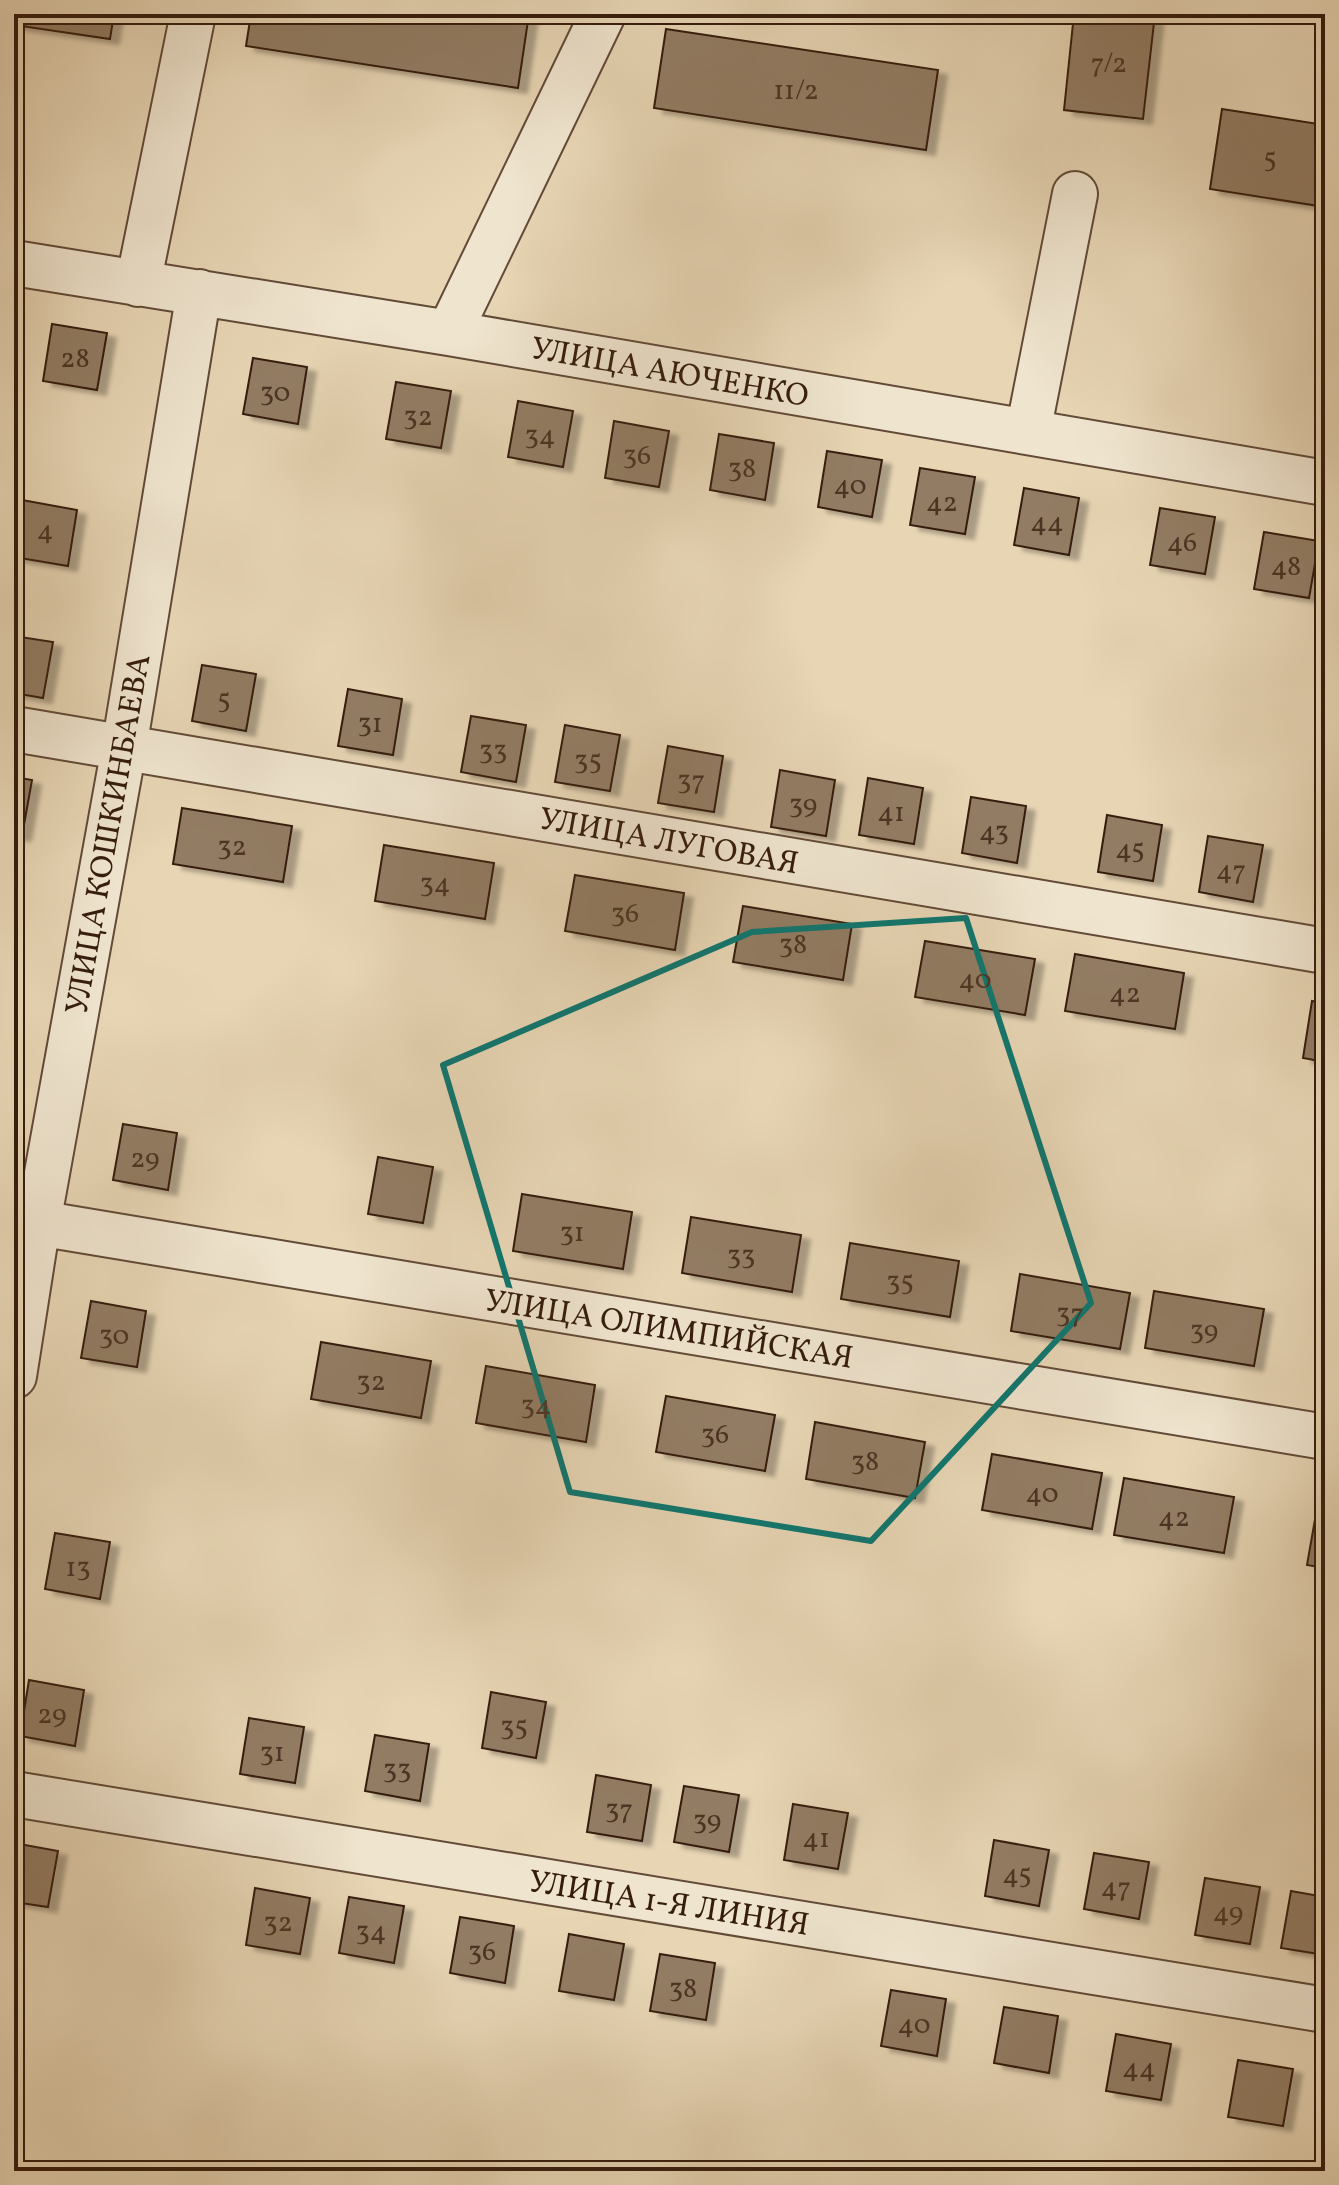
<svg xmlns="http://www.w3.org/2000/svg" width="1339" height="2185" font-family="Vollkorn,serif">
  <defs>
    <filter id="shadow"><feDropShadow dx="9" dy="5" stdDeviation="2" flood-color="#0004"/></filter>
  </defs>
  <rect width="100%" height="100%" fill="#e7d5b4"/>
  <filter id="stains"><feTurbulence type="fractalNoise" baseFrequency=".0025" numOctaves="4"/><feColorMatrix values="0 0 0 0 .2 0 0 0 0 .09 0 0 0 0 .02 0 0 0 .5 -.17"/></filter>
  <radialGradient id="worn" r=".72"><stop offset=".6" stop-color="#630" stop-opacity="0"/><stop offset="1" stop-color="#630" stop-opacity=".3"/></radialGradient>
  <path fill="#927c64" stroke="#351c0d" stroke-width="2" filter="url(#shadow)" d="M 14,14 L 114,14 L 110,39 L 14,25 Z
    M 251,14 L 529,14 L 518,88 L 246,46 Z
    M 1074,14 L 1155,14 L 1143,119 L 1064,110 Z
    M 666,29 L 938,70 L 926,150 L 654,108 Z
    M 1222,109 L 1325,125 L 1325,207 L 1210,189 Z
    M 52,324 L 107,333 L 97,390 L 43,381 Z
    M 253,358 L 307,367 L 298,424 L 243,414 Z
    M 396,382 L 451,391 L 441,448 L 386,439 Z
    M 518,401 L 573,411 L 563,467 L 508,457 Z
    M 614,421 L 669,431 L 659,487 L 605,478 Z
    M 719,434 L 774,443 L 765,500 L 710,490 Z
    M 827,451 L 882,460 L 872,517 L 818,507 Z
    M 920,468 L 975,477 L 965,534 L 910,525 Z
    M 1024,488 L 1079,498 L 1069,555 L 1014,545 Z
    M 22,500 L 77,510 L 68,566 L 14,557 Z
    M 1160,508 L 1215,517 L 1205,574 L 1150,565 Z
    M 1264,532 L 1319,541 L 1309,598 L 1254,589 Z
    M 14,636 L 53,642 L 43,698 L 14,693 Z
    M 202,665 L 256,674 L 246,731 L 192,721 Z
    M 348,689 L 402,699 L 393,755 L 338,746 Z
    M 471,716 L 526,725 L 516,782 L 461,772 Z
    M 565,725 L 620,735 L 610,791 L 555,782 Z
    M 668,746 L 723,756 L 714,812 L 658,803 Z
    M 780,770 L 835,780 L 826,836 L 771,827 Z
    M 14,777 L 32,780 L 22,836 L 14,835 Z
    M 868,778 L 923,788 L 914,844 L 859,835 Z
    M 971,797 L 1026,806 L 1017,863 L 962,853 Z
    M 182,808 L 292,826 L 283,882 L 173,864 Z
    M 1107,815 L 1162,825 L 1153,881 L 1098,872 Z
    M 1208,836 L 1263,845 L 1253,902 L 1199,892 Z
    M 384,845 L 494,863 L 485,919 L 375,901 Z
    M 575,875 L 684,893 L 675,950 L 565,931 Z
    M 743,906 L 852,924 L 843,980 L 733,962 Z
    M 925,941 L 1035,959 L 1025,1015 L 915,997 Z
    M 1075,954 L 1184,973 L 1175,1029 L 1065,1011 Z
    M 1312,1001 L 1325,1003 L 1325,1062 L 1303,1058 Z
    M 123,1124 L 177,1133 L 168,1190 L 113,1180 Z
    M 378,1157 L 433,1167 L 423,1223 L 368,1214 Z
    M 522,1194 L 632,1212 L 623,1269 L 513,1251 Z
    M 691,1217 L 801,1235 L 792,1292 L 682,1273 Z
    M 850,1243 L 959,1261 L 950,1317 L 841,1299 Z
    M 1020,1274 L 1130,1293 L 1120,1349 L 1011,1331 Z
    M 1154,1291 L 1264,1309 L 1254,1366 L 1145,1348 Z
    M 91,1301 L 146,1311 L 137,1367 L 81,1358 Z
    M 321,1342 L 431,1361 L 421,1418 L 311,1399 Z
    M 486,1366 L 595,1385 L 586,1442 L 476,1423 Z
    M 666,1396 L 775,1415 L 765,1471 L 656,1452 Z
    M 815,1422 L 925,1442 L 915,1498 L 806,1479 Z
    M 992,1454 L 1102,1473 L 1092,1529 L 982,1510 Z
    M 1124,1478 L 1234,1497 L 1224,1553 L 1114,1535 Z
    M 1317,1508 L 1325,1510 L 1325,1568 L 1307,1565 Z
    M 55,1533 L 110,1542 L 100,1599 L 45,1589 Z
    M 29,1680 L 84,1690 L 75,1746 L 20,1736 Z
    M 491,1692 L 546,1702 L 536,1758 L 482,1748 Z
    M 249,1718 L 304,1727 L 295,1783 L 240,1774 Z
    M 375,1735 L 429,1744 L 420,1801 L 365,1791 Z
    M 596,1775 L 651,1785 L 642,1841 L 587,1832 Z
    M 684,1786 L 739,1795 L 729,1852 L 674,1842 Z
    M 793,1804 L 848,1813 L 838,1869 L 784,1860 Z
    M 994,1840 L 1049,1850 L 1039,1906 L 985,1896 Z
    M 14,1843 L 58,1851 L 48,1907 L 14,1902 Z
    M 1094,1853 L 1149,1862 L 1139,1919 L 1084,1909 Z
    M 1205,1878 L 1260,1887 L 1250,1944 L 1195,1935 Z
    M 255,1888 L 310,1898 L 300,1954 L 246,1945 Z
    M 1291,1891 L 1325,1897 L 1325,1955 L 1281,1948 Z
    M 349,1897 L 404,1906 L 394,1963 L 339,1953 Z
    M 460,1917 L 514,1926 L 505,1983 L 450,1973 Z
    M 569,1934 L 624,1944 L 614,2000 L 559,1991 Z
    M 660,1954 L 715,1963 L 706,2020 L 650,2011 Z
    M 891,1990 L 946,1999 L 937,2056 L 881,2046 Z
    M 1004,2007 L 1058,2016 L 1049,2073 L 994,2063 Z
    M 1116,2034 L 1171,2044 L 1161,2100 L 1106,2091 Z
    M 1238,2060 L 1293,2069 L 1283,2126 L 1228,2117 Z"/>
  <g fill="none" stroke-linecap="round" stroke-linejoin="round">
    <g stroke="#624a37" stroke-width="48">
      <path id="minor" d="M 14,263 L 449,333 L 1325,483
        M 138,284 L 193,14
        M 449,333 L 603,14
        M 1028,432 L 1075,194
        M 14,729 L 1325,951
        M 14,1219 L 1325,1437
        M 14,1376 L 38,1223 L 124,748 L 199,292
        M 14,1794 L 1325,2010"/>
    </g>
    <use href="#minor" stroke="#efe4ce" stroke-width="44"/>
  </g>
  <path fill="none" stroke="#0f766e" stroke-width="6" stroke-linejoin="round" d="M 966,918 L 1091,1303 L 871,1541 L 570,1492 L 443,1065 L 752,932 Z"/>
  <g text-anchor="middle" stroke-width="8" stroke-linejoin="round" paint-order="stroke">
    <g font-size="28" fill="#4c3423">
      <text x="1109" y="72">7/2</text>
      <text x="796" y="99">11/2</text>
      <text x="1270" y="167">5</text>
      <text x="75" y="367">28</text>
      <text x="275" y="401">30</text>
      <text x="418" y="425">32</text>
      <text x="540" y="444">34</text>
      <text x="637" y="464">36</text>
      <text x="742" y="477">38</text>
      <text x="850" y="494">40</text>
      <text x="942" y="511">42</text>
      <text x="1047" y="531">44</text>
      <text x="45" y="539">4</text>
      <text x="1182" y="551">46</text>
      <text x="1286" y="575">48</text>
      <text x="224" y="708">5</text>
      <text x="370" y="732">31</text>
      <text x="493" y="759">33</text>
      <text x="588" y="769">35</text>
      <text x="691" y="789">37</text>
      <text x="803" y="813">39</text>
      <text x="891" y="821">41</text>
      <text x="994" y="840">43</text>
      <text x="232" y="855">32</text>
      <text x="1130" y="858">45</text>
      <text x="1231" y="879">47</text>
      <text x="435" y="892">34</text>
      <text x="625" y="922">36</text>
      <text x="793" y="953">38</text>
      <text x="975" y="988">40</text>
      <text x="1125" y="1002">42</text>
      <text x="145" y="1167">29</text>
      <text x="572" y="1241">31</text>
      <text x="741" y="1264">33</text>
      <text x="900" y="1290">35</text>
      <text x="1070" y="1322">37</text>
      <text x="1204" y="1339">39</text>
      <text x="114" y="1344">30</text>
      <text x="371" y="1390">32</text>
      <text x="536" y="1414">34</text>
      <text x="715" y="1443">36</text>
      <text x="865" y="1470">38</text>
      <text x="1042" y="1502">40</text>
      <text x="1174" y="1526">42</text>
      <text x="78" y="1576">13</text>
      <text x="52" y="1723">29</text>
      <text x="514" y="1735">35</text>
      <text x="272" y="1761">31</text>
      <text x="397" y="1778">33</text>
      <text x="619" y="1818">37</text>
      <text x="707" y="1829">39</text>
      <text x="816" y="1847">41</text>
      <text x="1017" y="1883">45</text>
      <text x="1116" y="1896">47</text>
      <text x="1228" y="1921">49</text>
      <text x="278" y="1931">32</text>
      <text x="371" y="1940">34</text>
      <text x="482" y="1960">36</text>
      <text x="683" y="1997">38</text>
      <text x="914" y="2033">40</text>
      <text x="1139" y="2077">44</text>
    </g>
    <g font-size="32" fill="#351c0d" stroke="#efe4ce">
      <text transform="translate(670 371) rotate(10)" y="11">УЛИЦА АЮЧЕНКО</text>
      <text transform="translate(107 834) rotate(-80)" y="11">УЛИЦА КОШКИНБАЕВА</text>
      <text transform="translate(669 840) rotate(10)" y="11">УЛИЦА ЛУГОВАЯ</text>
      <text transform="translate(669 1328) rotate(9)" y="11">УЛИЦА ОЛИМПИЙСКАЯ</text>
      <text transform="translate(669 1902) rotate(9)" y="11">УЛИЦА 1-Я ЛИНИЯ</text>
    </g>
  </g>
  <rect width="1339" height="2185" fill="none" stroke="#e7d5b4" stroke-width="48"/>
  <rect x="16" y="16" width="1307" height="2153" fill="none" stroke="#351c0d" stroke-width="4"/>
  <rect x="24" y="24" width="1291" height="2137" fill="none" stroke="#351c0d" stroke-width="2"/>
  <rect width="100%" height="100%" filter="url(#stains)"/>
  <rect width="100%" height="100%" fill="url(#worn)"/>
</svg>
